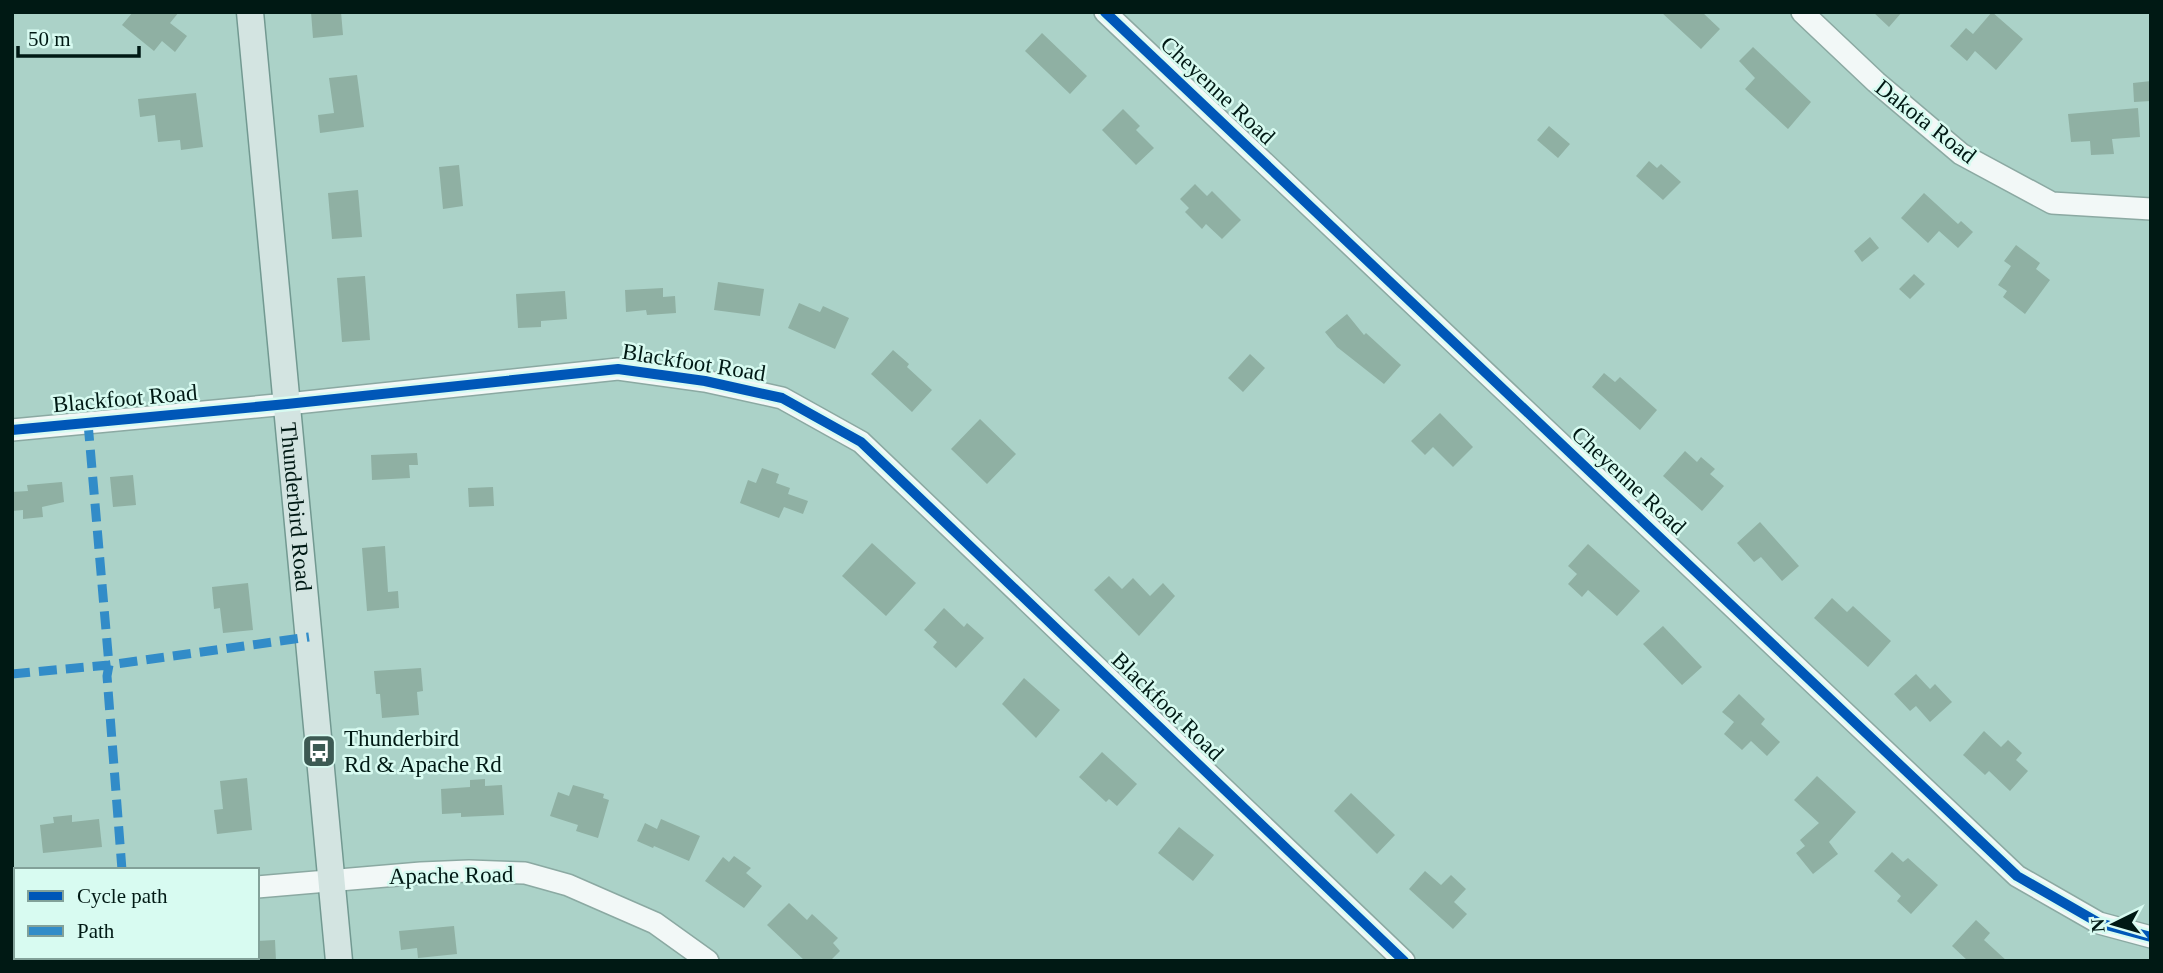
<svg xmlns="http://www.w3.org/2000/svg" width="2163" height="973" font-family="Georgia,serif">
  <rect width="100%" height="100%" fill="#abd2c8"/>
  <path fill="#8fb0a3" d="M 133,12 L 179,12 L 170,23 L 187,36 L 175,52 L 162,41 L 154,51 L 122,25 Z
    M 311,12 L 341,12 L 343,35 L 313,38 Z
    M 1661,12 L 1702,12 L 1720,29 L 1701,49 Z
    M 1873,12 L 1902,12 L 1889,27 Z
    M 1992,12 L 2023,39 L 1996,70 L 1975,51 L 1967,61 L 1950,46 L 1966,28 L 1973,34 Z
    M 1042,33 L 1087,76 L 1070,94 L 1025,51 Z
    M 1753,47 L 1811,102 L 1788,129 L 1745,89 L 1755,78 L 1739,61 Z
    M 357,75 L 364,127 L 320,133 L 318,115 L 334,113 L 329,78 Z
    M 2151,81 L 2151,101 L 2134,102 L 2133,83 Z
    M 196,93 L 203,147 L 181,150 L 180,140 L 158,142 L 155,115 L 140,117 L 138,99 Z
    M 2138,108 L 2140,137 L 2112,139 L 2114,154 L 2091,155 L 2090,141 L 2071,142 L 2068,114 Z
    M 1123,109 L 1140,126 L 1136,130 L 1154,148 L 1136,165 L 1102,130 Z
    M 1549,126 L 1570,144 L 1558,158 L 1537,140 Z
    M 1649,161 L 1657,168 L 1661,164 L 1681,182 L 1663,200 L 1636,176 Z
    M 459,165 L 463,206 L 443,209 L 439,167 Z
    M 1195,184 L 1207,196 L 1212,191 L 1241,220 L 1222,239 L 1206,224 L 1202,229 L 1185,212 L 1189,208 L 1180,199 Z
    M 358,190 L 362,237 L 332,239 L 328,193 Z
    M 1924,193 L 1958,224 L 1961,221 L 1973,232 L 1958,248 L 1939,231 L 1928,243 L 1901,218 Z
    M 1870,237 L 1879,248 L 1862,262 L 1854,251 Z
    M 2016,245 L 2040,263 L 2036,269 L 2050,280 L 2025,314 L 2003,297 L 2007,291 L 1998,285 L 2011,266 L 2004,261 Z
    M 1914,274 L 1925,284 L 1910,299 L 1899,289 Z
    M 365,276 L 370,340 L 342,342 L 337,278 Z
    M 718,282 L 764,289 L 760,316 L 714,310 Z
    M 663,288 L 663,297 L 675,296 L 676,313 L 647,315 L 646,310 L 626,312 L 625,290 Z
    M 565,291 L 567,319 L 541,321 L 541,327 L 518,328 L 516,294 Z
    M 799,303 L 820,312 L 823,306 L 849,318 L 835,349 L 788,328 Z
    M 1347,314 L 1364,335 L 1366,333 L 1401,365 L 1384,384 L 1337,347 L 1325,332 Z
    M 893,350 L 909,364 L 907,367 L 932,390 L 912,412 L 871,374 Z
    M 1250,354 L 1265,368 L 1243,392 L 1228,378 Z
    M 1604,373 L 1615,382 L 1620,377 L 1657,410 L 1640,430 L 1592,387 Z
    M 1440,413 L 1473,447 L 1453,467 L 1433,447 L 1425,455 L 1411,441 Z
    M 980,419 L 1016,454 L 987,484 L 951,449 Z
    M 1685,451 L 1697,462 L 1701,457 L 1715,469 L 1710,474 L 1724,486 L 1702,511 L 1663,476 Z
    M 417,453 L 418,465 L 409,465 L 410,478 L 372,480 L 371,455 Z
    M 762,468 L 779,474 L 776,483 L 790,488 L 788,494 L 808,501 L 803,514 L 784,507 L 779,518 L 740,503 L 748,480 L 756,483 Z
    M 133,475 L 136,505 L 113,507 L 110,477 Z
    M 62,482 L 64,502 L 42,507 L 43,517 L 23,519 L 23,510 L 12,511 L 12,492 L 28,491 L 27,485 Z
    M 493,487 L 494,506 L 469,507 L 468,488 Z
    M 1760,522 L 1799,566 L 1782,581 L 1761,557 L 1754,562 L 1737,543 Z
    M 872,543 L 916,583 L 886,616 L 842,576 Z
    M 1588,544 L 1640,591 L 1617,616 L 1588,590 L 1582,597 L 1568,584 L 1577,574 L 1568,566 Z
    M 385,546 L 388,592 L 398,591 L 399,608 L 367,611 L 362,548 Z
    M 1109,576 L 1122,589 L 1133,578 L 1150,596 L 1163,583 L 1175,596 L 1139,636 L 1094,590 Z
    M 248,583 L 253,630 L 223,633 L 220,608 L 214,609 L 212,587 Z
    M 1832,598 L 1847,612 L 1853,606 L 1891,641 L 1868,667 L 1814,618 Z
    M 944,608 L 964,627 L 967,623 L 984,638 L 956,668 L 933,647 L 937,642 L 924,630 Z
    M 1663,626 L 1702,667 L 1682,685 L 1643,644 Z
    M 421,668 L 423,691 L 417,692 L 419,715 L 382,718 L 380,694 L 376,694 L 374,671 Z
    M 1916,674 L 1930,689 L 1935,684 L 1952,702 L 1930,722 L 1916,706 L 1910,711 L 1894,694 Z
    M 1024,678 L 1060,710 L 1036,738 L 1002,704 Z
    M 1739,694 L 1765,719 L 1761,724 L 1780,742 L 1767,756 L 1751,741 L 1742,750 L 1724,734 L 1734,722 L 1722,712 Z
    M 1984,731 L 2001,747 L 2008,740 L 2022,753 L 2016,760 L 2028,771 L 2010,791 L 1989,771 L 1985,775 L 1963,755 Z
    M 1102,752 L 1137,784 L 1117,806 L 1109,799 L 1106,802 L 1079,777 Z
    M 1817,776 L 1856,812 L 1829,842 L 1838,854 L 1813,874 L 1796,853 L 1805,846 L 1800,840 L 1819,823 L 1794,800 Z
    M 247,778 L 252,830 L 217,834 L 214,810 L 223,809 L 220,781 Z
    M 485,779 L 485,786 L 502,785 L 504,815 L 461,817 L 461,813 L 442,814 L 441,789 L 470,787 L 470,780 Z
    M 573,785 L 604,794 L 603,798 L 609,800 L 598,838 L 576,831 L 578,825 L 550,816 L 558,792 L 569,796 Z
    M 1351,793 L 1395,835 L 1377,854 L 1334,811 Z
    M 72,815 L 72,822 L 99,819 L 102,847 L 43,853 L 40,825 L 54,823 L 53,817 Z
    M 661,819 L 700,836 L 689,861 L 654,846 L 653,848 L 637,841 L 645,823 L 657,829 Z
    M 1179,827 L 1214,855 L 1193,881 L 1158,853 Z
    M 1892,852 L 1903,862 L 1908,858 L 1938,885 L 1911,914 L 1897,901 L 1901,896 L 1874,871 Z
    M 734,856 L 751,868 L 746,873 L 762,886 L 744,908 L 705,881 L 723,857 L 729,862 Z
    M 1425,871 L 1441,885 L 1451,875 L 1466,889 L 1454,902 L 1467,914 L 1453,929 L 1409,889 Z
    M 789,903 L 807,920 L 812,914 L 838,938 L 833,943 L 840,951 L 830,961 L 805,961 L 767,925 Z
    M 1976,920 L 1990,933 L 1984,940 L 2007,961 L 1968,961 L 1952,946 Z
    M 454,926 L 457,954 L 418,958 L 417,948 L 401,950 L 399,931 Z
    M 275,940 L 276,961 L 257,961 L 257,941 Z"/>
  <g fill="none" stroke-linecap="round" stroke-linejoin="round">
    <g stroke="#8ba9a2" stroke-width="24">
      <path id="minor" d="M 1105,12 L 2017,876 L 2099,923 L 2151,937
        M 1802,12 L 1876,82 L 1961,154 L 2052,203 L 2151,209
        M 12,430 L 287,404 L 618,369 L 705,381 L 782,398 L 861,442 L 1404,961
        M 257,887 L 421,873 L 469,871 L 525,873 L 568,885 L 655,923 L 708,961
        M 12,910 L 16,910"/>
    </g>
    <g stroke="#729991" stroke-width="29">
      <g id="major">
        <path id="s1" d="M 250,12 L 339,961"/>
      </g>
    </g>
    <use href="#minor" stroke="#f2f8f7" stroke-width="21"/>
    <use href="#major" stroke="#d3e4e1" stroke-width="26"/>
    <path stroke="#328cc8" stroke-width="9" stroke-dasharray="18 9" stroke-linecap="butt" d="M 88,423 L 109,665 L 107,676 L 122,870
      M 12,674 L 109,665 L 309,637"/>
    <g stroke="#d8fbf1" stroke-width="15">
      <path id="cycleway" d="M 1105,12 L 2017,876 L 2099,923 L 2151,937
        M 12,430 L 287,404 L 618,369 L 705,381 L 782,398 L 861,442 L 1404,961"/>
    </g>
    <use href="#cycleway" stroke="#0057b8" stroke-width="10"/>
  </g>
  <defs>
    <g id="bus-square" transform="scale(1.75)"><rect x="-9" y="-9" width="18" height="18" rx="4" fill="#3c5a53" stroke="#d8fbf1"/><path d="M-5-6H5V4H4V6H2V4H-2V6H-4V4H-5ZM-3.5-4V0h7V-4ZM-3.5 1.2v1.5H-2V1.2ZM2 1.2v1.5H3.5V1.2Z" fill="#fff"/></g>
  </defs>
  <g fill-rule="evenodd">
    <use href="#bus-square" x="319" y="751"/>
  </g>
  <g text-anchor="middle" stroke-width="5" stroke-linejoin="round" paint-order="stroke">
    <g font-size="23" fill="#001914" stroke="#d8fbf1">
      <text transform="translate(1218 90) rotate(43)" y="8">Cheyenne Road</text>
      <text transform="translate(1926 121) rotate(38)" y="8">Dakota Road</text>
      <text transform="translate(694 362) rotate(9)" y="8">Blackfoot Road</text>
      <text transform="translate(125 398) rotate(-5)" y="8">Blackfoot Road</text>
      <text transform="translate(1629 480) rotate(43)" y="8">Cheyenne Road</text>
      <text dy="8" stroke="none"><textPath href="#s1" startOffset="497">Thunderbird Road</textPath></text>
      <text transform="translate(1168 706) rotate(44)" y="8">Blackfoot Road</text>
      <text transform="translate(451 875) rotate(-1)" y="8">Apache Road</text>
    </g>
    <g font-size="23" fill="#001914" stroke="#d8fbf1" text-anchor="start">
      <text x="344" y="746">Thunderbird<tspan x="344" dy="26">Rd &amp; Apache Rd</tspan></text>
    </g>
  </g>
  <rect width="2163" height="973" fill="none" stroke="#001914" stroke-width="28"/>
  <rect x="14" y="868" width="245" height="91" fill="#d8fbf1" stroke="#82a199" stroke-width="2"/>
  <rect x="28" y="891" width="35" height="10" fill="#0057b8" stroke="#82a199" stroke-width="2"/>
  <text x="77" y="903" font-size="21" fill="#001914">Cycle path</text>
  <rect x="28" y="926" width="35" height="10" fill="#328cc8" stroke="#82a199" stroke-width="2"/>
  <text x="77" y="938" font-size="21" fill="#001914">Path</text>
  <g transform="translate(2114 924) rotate(265)" stroke="#d8fbf1" stroke-width="5" paint-order="stroke">
  <path d="M0-5L12 26L0 18L-12 26Z" fill="#001914"/>
  <text y="-10" font-size="19" font-weight="bold" text-anchor="middle" fill="#001914">N</text>
  </g>
  <path d="M18 46v10h121v-10" fill="none" stroke="#001914" stroke-width="3.5"/>
  <text x="28" y="46" font-size="21" fill="#001914" stroke="#d8fbf1" stroke-width="5" paint-order="stroke">50 m</text>
</svg>
